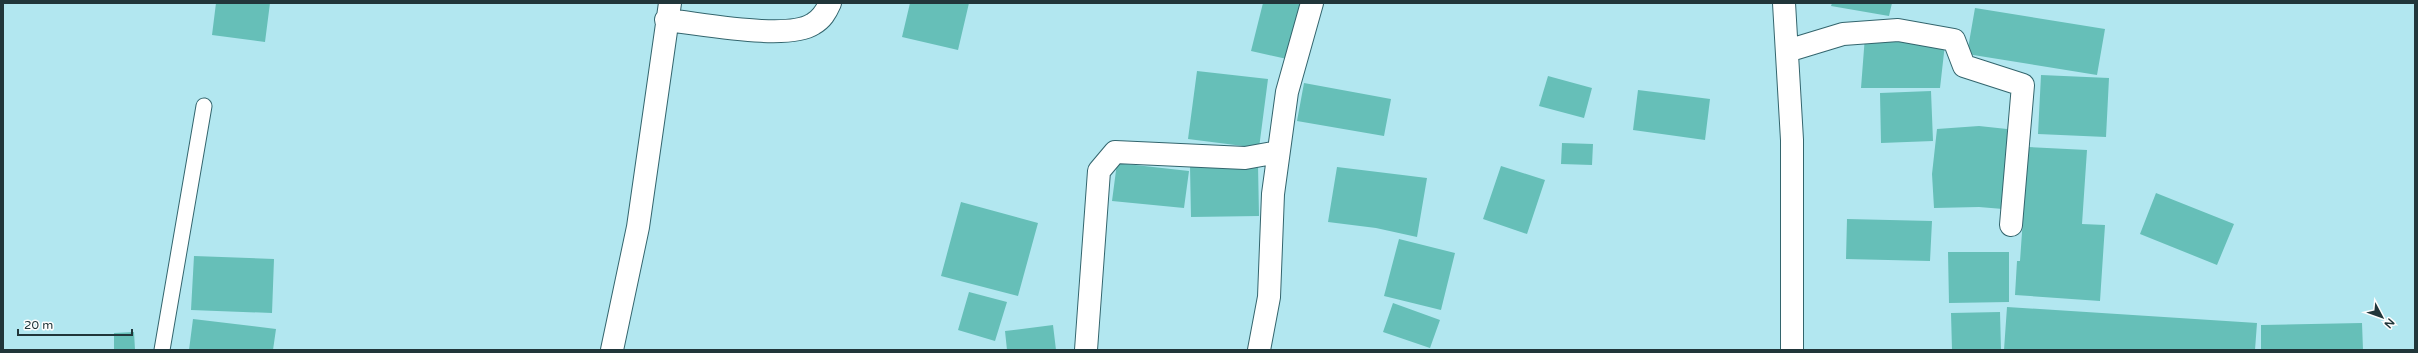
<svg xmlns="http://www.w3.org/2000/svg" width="2418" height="353" font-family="'Varela Round',sans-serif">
  <rect width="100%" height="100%" fill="#b2e7f0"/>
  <path fill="#66bfb8" d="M 216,3 L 270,3 L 265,42 L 212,35 Z
    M 910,3 L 969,3 L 958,50 L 902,37 Z
    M 1263,3 L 1301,3 L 1287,59 L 1251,51 Z
    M 1832,3 L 1892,3 L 1889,16 L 1831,6 Z
    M 1975,8 L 2105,29 L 2097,75 L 1967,54 Z
    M 1865,36 L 1945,44 L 1940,88 L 1861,88 Z
    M 1197,71 L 1268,79 L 1259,148 L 1188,139 Z
    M 2041,75 L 2109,78 L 2106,137 L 2038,134 Z
    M 1548,76 L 1592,88 L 1584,118 L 1539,106 Z
    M 1304,83 L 1391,99 L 1384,136 L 1297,121 Z
    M 1638,90 L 1710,99 L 1705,140 L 1633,130 Z
    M 1931,91 L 1933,141 L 1881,143 L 1880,93 Z
    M 1979,126 L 2007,129 L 2007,172 L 2003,209 L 1979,207 L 1934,208 L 1932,174 L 1937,129 Z
    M 1562,143 L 1593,144 L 1592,165 L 1561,164 Z
    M 2028,147 L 2087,150 L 2082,224 L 2105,225 L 2100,301 L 2015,295 L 2017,261 L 2020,261 Z
    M 1117,163 L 1189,171 L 1184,208 L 1112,201 Z
    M 1258,165 L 1259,216 L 1191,217 L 1190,166 Z
    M 1501,166 L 1545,180 L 1527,234 L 1483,219 Z
    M 1337,167 L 1427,178 L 1417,237 L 1376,228 L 1328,222 Z
    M 2156,193 L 2234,224 L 2217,265 L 2140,234 Z
    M 961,202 L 1038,223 L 1018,296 L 941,276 Z
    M 1847,219 L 1932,221 L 1930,261 L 1846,259 Z
    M 1399,239 L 1455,253 L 1441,310 L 1384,296 Z
    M 1948,252 L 2009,252 L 2009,302 L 1949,303 Z
    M 194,256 L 274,259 L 272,313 L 191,310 Z
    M 969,292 L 1007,302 L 995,341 L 958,330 Z
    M 1393,303 L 1440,320 L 1430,348 L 1383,332 Z
    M 2007,307 L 2257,323 L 2255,350 L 2004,350 Z
    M 2000,312 L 2001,350 L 1952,350 L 1951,313 Z
    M 193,319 L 276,329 L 273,350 L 189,350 Z
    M 2362,323 L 2363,350 L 2261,350 L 2261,325 Z
    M 1053,325 L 1056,350 L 1007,350 L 1005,331 Z
    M 134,332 L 135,350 L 114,350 L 114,333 Z"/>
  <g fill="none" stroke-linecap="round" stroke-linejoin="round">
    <g stroke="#33656d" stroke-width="17">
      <path id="service" d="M 162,350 L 204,106"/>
    </g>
    <g stroke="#33656d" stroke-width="24">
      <path id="minor" d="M 1784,3 L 1792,140 L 1792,350
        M 666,20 C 699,23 787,41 813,24 C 822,19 826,12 830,3
        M 1787,51 L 1843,34 L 1898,30 L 1954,40 L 1964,66 L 2023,85 L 2011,225
        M 612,350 L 638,227 L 670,3
        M 1086,350 L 1099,171 L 1115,152 L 1245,158 L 1278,152
        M 1259,350 L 1269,297 L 1273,194 L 1287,92 L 1312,3"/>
    </g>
    <use href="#service" stroke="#fff" stroke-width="15"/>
    <use href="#minor" stroke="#fff" stroke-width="22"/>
  </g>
  <rect width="2418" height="353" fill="none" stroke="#21363a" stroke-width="8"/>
  <g transform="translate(2382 317) rotate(131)" stroke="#fdfdfd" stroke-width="3" paint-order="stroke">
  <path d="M0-3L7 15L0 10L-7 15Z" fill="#21363a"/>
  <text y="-6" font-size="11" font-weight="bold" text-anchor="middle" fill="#21363a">N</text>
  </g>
  <path d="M18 329v6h114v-6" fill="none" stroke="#21363a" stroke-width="2"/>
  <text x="24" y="329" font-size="12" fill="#21363a" stroke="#fdfdfd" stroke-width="3" paint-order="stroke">20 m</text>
</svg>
